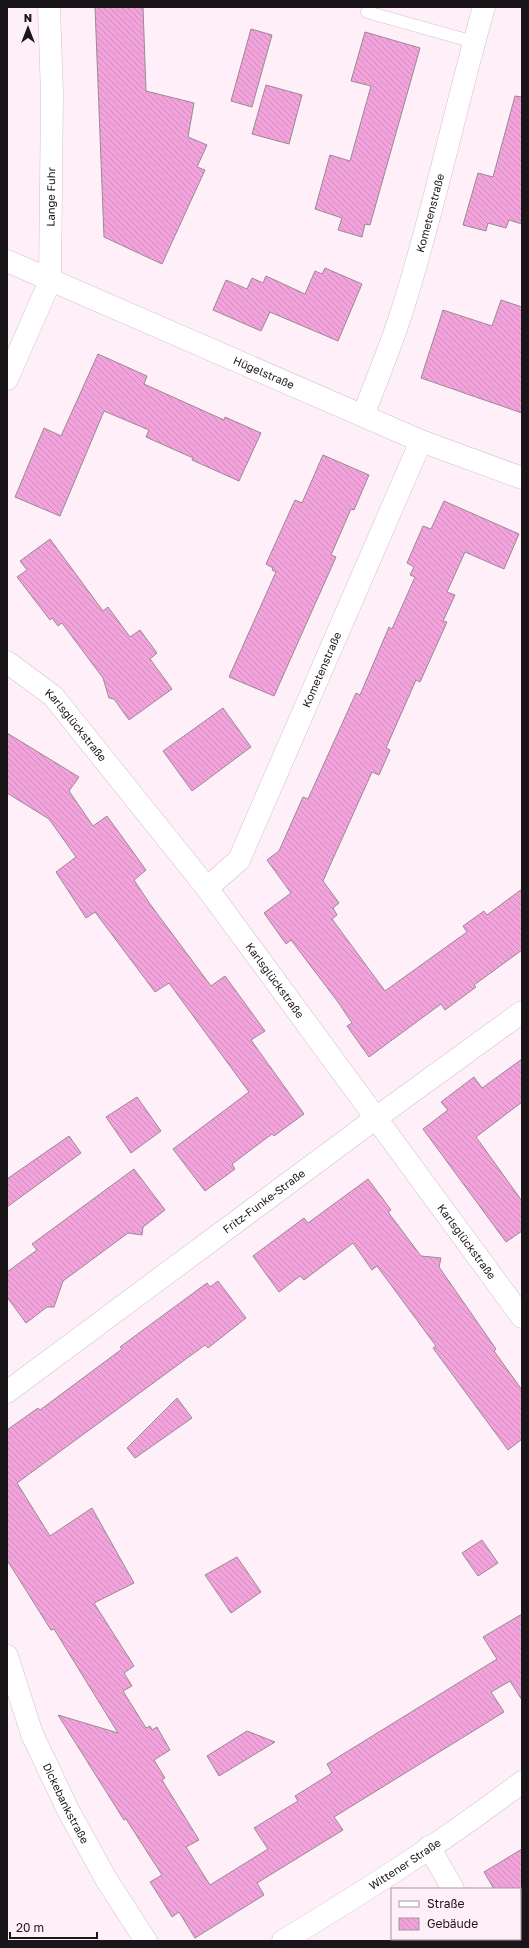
<svg xmlns="http://www.w3.org/2000/svg" width="529" height="1948" font-family="'Golos Text',sans-serif">
  <defs>
    <pattern id="building-back-hatch" width="6" height="6" patternUnits="userSpaceOnUse"><rect width="6" height="6" fill="#f3a3db"/><path d="M-1 5l2 2M0 0l6 6M5-1l2 2" fill="none" stroke="#d08bbb"/></pattern>
  </defs>
  <rect width="100%" height="100%" fill="#feeff9"/>
  <path fill="url(#building-back-hatch)" stroke="#978b93" d="M 95,7 L 143,7 L 146,91 L 194,103 L 188,137 L 207,145 L 197,167 L 205,170 L 162,264 L 104,237 Z
    M 251,29 L 272,35 L 252,107 L 231,101 Z
    M 365,32 L 420,48 L 370,225 L 365,224 L 362,237 L 338,230 L 342,218 L 315,209 L 330,155 L 350,161 L 371,86 L 351,81 Z
    M 266,85 L 302,95 L 289,144 L 252,134 Z
    M 515,96 L 522,97 L 522,224 L 509,220 L 506,228 L 488,223 L 486,231 L 463,225 L 478,173 L 493,177 Z
    M 325,268 L 362,284 L 338,341 L 270,312 L 261,331 L 213,310 L 226,280 L 247,289 L 252,278 L 263,283 L 266,276 L 305,294 L 315,271 L 322,274 Z
    M 501,300 L 522,307 L 522,413 L 421,378 L 443,310 L 492,326 Z
    M 98,354 L 147,376 L 144,384 L 224,420 L 225,417 L 261,433 L 239,481 L 192,460 L 193,458 L 146,437 L 149,430 L 104,411 L 60,516 L 15,497 L 44,428 L 61,436 Z
    M 323,455 L 369,475 L 354,510 L 351,509 L 331,555 L 336,557 L 274,696 L 229,677 L 276,572 L 272,570 L 273,568 L 266,564 L 295,500 L 302,503 Z
    M 444,501 L 519,534 L 504,569 L 465,552 L 447,592 L 455,595 L 443,621 L 447,622 L 420,682 L 416,680 L 386,748 L 390,750 L 379,775 L 372,772 L 323,881 L 339,903 L 333,908 L 337,915 L 332,919 L 385,991 L 467,932 L 463,926 L 484,911 L 487,915 L 522,889 L 522,950 L 474,985 L 476,987 L 445,1010 L 441,1004 L 369,1057 L 347,1026 L 352,1023 L 338,1002 L 291,940 L 286,944 L 264,913 L 291,893 L 267,860 L 279,851 L 303,797 L 308,799 L 356,693 L 360,695 L 389,627 L 392,629 L 415,577 L 410,575 L 414,567 L 407,563 L 423,526 L 431,529 Z
    M 50,539 L 103,611 L 108,607 L 130,637 L 140,630 L 157,653 L 150,659 L 172,689 L 129,720 L 114,699 L 109,698 L 103,678 L 62,623 L 58,626 L 52,618 L 50,620 L 17,577 L 27,570 L 20,561 Z
    M 223,708 L 251,747 L 192,791 L 163,751 Z
    M 7,733 L 79,777 L 69,791 L 93,826 L 107,816 L 146,870 L 134,880 L 150,904 L 211,986 L 225,976 L 265,1031 L 251,1040 L 304,1114 L 274,1136 L 272,1134 L 232,1164 L 235,1169 L 205,1191 L 173,1149 L 249,1092 L 169,983 L 155,992 L 95,912 L 86,918 L 56,872 L 76,857 L 49,819 L 7,793 Z
    M 522,1059 L 522,1102 L 476,1137 L 522,1201 L 522,1231 L 506,1242 L 423,1129 L 448,1110 L 441,1102 L 474,1077 L 482,1088 Z
    M 137,1097 L 161,1131 L 131,1153 L 106,1117 Z
    M 69,1136 L 81,1153 L 7,1207 L 7,1179 Z
    M 134,1169 L 165,1210 L 143,1227 L 142,1235 L 128,1233 L 63,1281 L 54,1307 L 47,1307 L 26,1323 L 7,1297 L 7,1272 L 37,1250 L 32,1244 L 47,1233 Z
    M 368,1179 L 391,1210 L 388,1212 L 421,1256 L 441,1258 L 439,1267 L 496,1349 L 494,1351 L 522,1390 L 522,1439 L 508,1450 L 433,1348 L 436,1346 L 377,1266 L 372,1270 L 353,1243 L 304,1280 L 300,1276 L 279,1292 L 253,1256 L 304,1218 L 308,1223 Z
    M 218,1281 L 246,1318 L 208,1348 L 205,1345 L 17,1483 L 50,1536 L 92,1508 L 134,1583 L 94,1603 L 134,1666 L 124,1673 L 132,1686 L 123,1691 L 146,1728 L 150,1726 L 152,1730 L 157,1727 L 170,1750 L 154,1760 L 165,1778 L 162,1780 L 199,1840 L 186,1847 L 210,1885 L 268,1849 L 254,1828 L 298,1801 L 295,1796 L 332,1773 L 327,1764 L 497,1659 L 483,1637 L 522,1614 L 522,1700 L 510,1681 L 491,1692 L 504,1712 L 334,1817 L 343,1830 L 257,1883 L 264,1895 L 195,1938 L 179,1912 L 172,1917 L 161,1899 L 150,1882 L 162,1875 L 126,1819 L 124,1820 L 58,1715 L 118,1733 L 54,1629 L 51,1630 L 7,1560 L 7,1430 L 38,1408 L 40,1410 L 122,1349 L 120,1347 L 207,1283 L 210,1287 Z
    M 177,1398 L 192,1418 L 135,1458 L 127,1448 Z
    M 482,1540 L 498,1563 L 478,1576 L 462,1553 Z
    M 237,1557 L 261,1592 L 231,1613 L 205,1575 Z
    M 247,1731 L 275,1742 L 219,1776 L 207,1756 Z
    M 522,1849 L 522,1889 L 494,1889 L 484,1872 Z"/>
  <g fill="none" stroke-linecap="round" stroke-linejoin="round">
    <g stroke="#d0c2cb" stroke-width="13">
      <path id="service" d="M 367,12 L 474,42"/>
    </g>
    <g stroke="#d0c2cb" stroke-width="23">
      <g id="minor">
        <path id="s1" d="M 7,261 L 421,441 L 522,478"/>
        <path id="s2" d="M 7,379 L 50,281 L 52,94 L 49,7"/>
        <path id="s3" d="M 363,416 C 376,381 391,346 402,311 C 434,211 455,108 484,7"/>
        <path id="s4" d="M 7,662 L 53,696 L 207,888 L 522,1317"/>
        <path id="s5" d="M 207,888 L 239,860 L 421,441"/>
        <path id="s6" d="M 7,1392 L 376,1118 L 522,1012"/>
        <path id="s7" d="M 7,1656 L 32,1734 L 68,1810 L 106,1879 L 146,1941"/>
        <path d="M 429,1847 L 453,1889"/>
        <path d="M 483,1939 L 484,1941"/>
      </g>
    </g>
    <g stroke="#d0c2cb" stroke-width="23">
      <g id="secondary">
        <path id="s8" d="M 283,1941 C 365,1891 446,1840 522,1782"/>
      </g>
    </g>
    <use href="#service" stroke="#fff" stroke-width="12"/>
    <use href="#minor" stroke="#fff" stroke-width="22"/>
    <use href="#secondary" stroke="#fff" stroke-width="22"/>
  </g>
  <g text-anchor="middle" stroke-width="4" stroke-linejoin="round" paint-order="stroke">
    <g font-size="11" fill="#1a1518" stroke="#feeff9">
      <text dy="4" stroke="none"><textPath href="#s2" startOffset="191">Lange Fuhr</textPath></text>
      <text dy="4" stroke="none"><textPath href="#s3" startOffset="214">Kometenstraße</textPath></text>
      <text dy="4" stroke="none"><textPath href="#s1" startOffset="280">Hügelstraße</textPath></text>
      <text dy="4" stroke="none"><textPath href="#s5" startOffset="250">Kometenstraße</textPath></text>
      <text dy="4" stroke="none"><textPath href="#s4" startOffset="94">Karlsglückstraße</textPath></text>
      <text dy="4" stroke="none"><textPath href="#s4" startOffset="418">Karlsglückstraße</textPath></text>
      <text dy="4" stroke="none"><textPath href="#s6" startOffset="320">Fritz-Funke-Straße</textPath></text>
      <text dy="4" stroke="none"><textPath href="#s4" startOffset="742">Karlsglückstraße</textPath></text>
      <text dy="4" stroke="none"><textPath href="#s7" startOffset="159">Dickebankstraße</textPath></text>
      <text dy="4" stroke="none"><textPath href="#s8" startOffset="144">Wittener Straße</textPath></text>
    </g>
  </g>
  <rect width="529" height="1948" fill="none" stroke="#1a1518" stroke-width="16"/>
  <rect x="391" y="1888" width="130" height="52" fill="#feeff9" stroke="#a3989f"/>
  <rect x="399" y="1901" width="20" height="6" fill="#ffffff" stroke="#a3989f"/>
  <text x="427" y="1908" font-size="12" fill="#1a1518">Straße</text>
  <rect x="399" y="1918" width="20" height="12" fill="url(#building-back-hatch)" stroke="#a3989f"/>
  <text x="427" y="1928" font-size="12" fill="#1a1518">Gebäude</text>
  <g transform="translate(28 28)" stroke="#feeff9" stroke-width="3" paint-order="stroke">
  <path d="M0-3L7 15L0 10L-7 15Z" fill="#1a1518"/>
  <text y="-6" font-size="11" font-weight="bold" text-anchor="middle" fill="#1a1518">N</text>
  </g>
  <path d="M10 1932v6h87v-6" fill="none" stroke="#1a1518" stroke-width="2"/>
  <text x="16" y="1932" font-size="12" fill="#1a1518" stroke="#feeff9" stroke-width="3" paint-order="stroke">20 m</text>
</svg>
